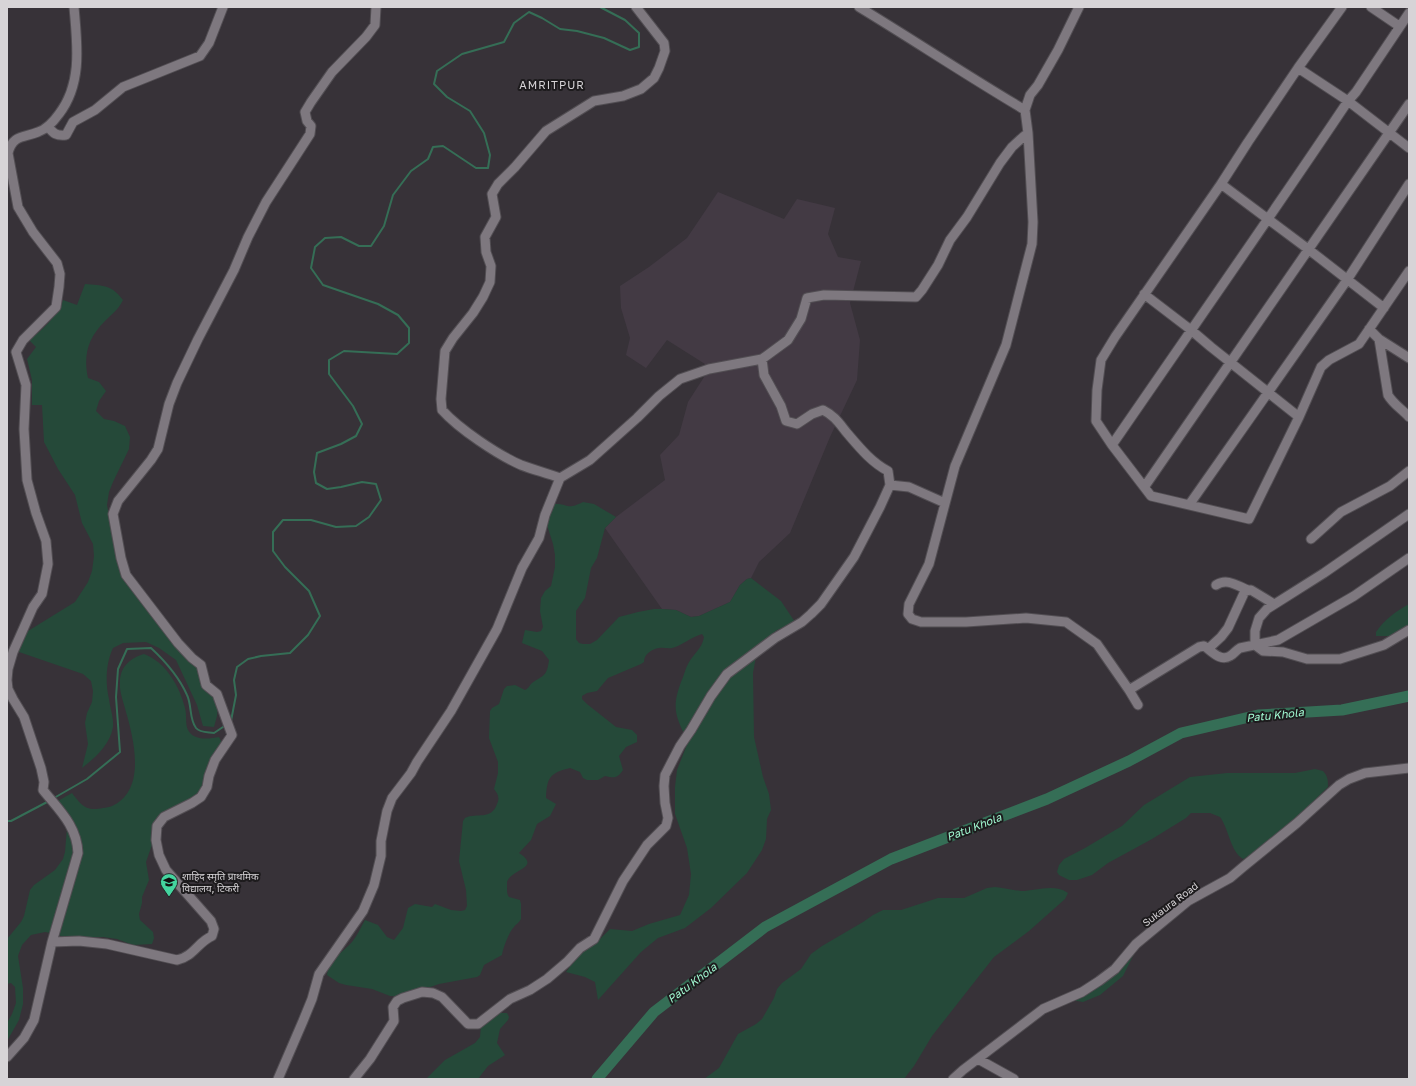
<svg xmlns="http://www.w3.org/2000/svg" width="1416" height="1086" font-family="'Golos Text','Noto Sans Devanagari',sans-serif">
  <rect width="100%" height="100%" fill="#373238"/>
  <path fill="#433a44" d="M 718,192 L 784,219 L 797,199 L 835,208 L 828,234 L 838,257 L 861,261 L 850,303 L 860,340 L 857,380 L 830,437 L 790,533 L 759,562 L 751,578 L 747,579 L 740,585 L 730,602 L 699,616 L 691,617 L 676,610 L 662,609 L 605,528 L 616,517 L 665,480 L 660,455 L 679,435 L 688,402 L 706,374 L 705,364 L 667,340 L 646,368 L 626,355 L 630,338 L 621,308 L 620,286 L 649,267 L 687,238 Z"/>
  <path fill="#254939" d="M 85,284 C 103,286 111,284 123,300 C 118,310 113,313 105,321 C 88,338 83,355 88,378 L 99,382 L 106,391 L 99,401 L 96,411 L 104,419 L 114,421 L 125,426 L 130,437 L 129,449 L 113,482 L 109,492 L 107,505 L 118,559 L 198,667 L 215,696 L 218,706 L 217,716 L 214,727 L 203,726 L 197,705 L 176,660 L 159,648 L 146,642 L 123,643 L 113,648 C 106,663 105,682 109,699 C 110,708 114,718 113,727 C 110,745 95,758 82,768 L 88,744 L 85,723 L 87,713 L 92,702 L 93,691 L 91,681 L 83,674 L 19,652 L 21,641 L 28,631 L 75,602 L 88,582 L 92,571 L 94,556 L 93,544 L 82,523 L 75,495 L 58,469 L 44,442 L 42,405 L 32,405 L 32,380 L 27,359 L 36,347 L 29,340 C 44,329 56,317 63,300 L 77,305 Z
    M 583,502 L 594,504 L 616,517 L 605,528 L 597,558 L 591,568 L 585,598 L 576,611 L 576,639 L 579,643 L 583,644 L 590,644 L 597,640 L 619,617 L 638,612 L 654,609 L 662,609 L 676,610 L 691,617 L 699,616 L 730,602 L 740,585 L 747,579 L 751,578 L 781,601 L 795,622 L 777,630 L 763,641 L 757,651 L 753,673 L 754,737 L 763,777 L 769,794 L 771,810 L 767,819 L 766,839 L 762,850 L 747,873 L 711,908 L 685,928 L 658,938 L 641,952 L 598,1000 L 595,982 L 585,977 L 566,972 L 580,953 L 597,942 L 610,929 L 632,931 L 649,924 L 680,915 L 689,895 L 691,874 L 687,848 L 675,814 L 675,787 L 677,770 L 688,742 C 676,717 671,709 681,682 C 684,676 685,669 688,664 C 693,654 702,649 704,637 L 702,634 C 691,637 681,646 672,648 C 668,649 663,647 659,648 C 652,649 644,654 644,662 L 641,664 L 608,678 L 597,691 L 587,693 L 582,696 L 582,699 L 587,704 L 616,727 L 632,730 L 637,735 L 637,742 L 626,747 L 619,756 L 623,770 C 617,779 614,778 605,776 L 598,780 L 587,780 L 583,778 L 580,772 L 570,768 C 550,773 547,777 546,798 L 556,804 L 550,816 L 537,824 L 531,840 L 519,853 C 542,868 511,869 507,882 C 507,884 507,886 507,888 C 507,892 507,894 509,897 L 520,900 L 521,904 L 521,919 C 519,923 516,924 514,927 C 509,932 503,948 502,955 L 484,965 L 480,975 L 477,977 L 439,984 L 404,996 L 390,996 L 372,989 L 346,985 L 339,983 L 327,975 C 329,960 342,953 352,942 C 357,936 361,927 365,920 L 378,925 L 387,937 L 394,940 L 403,928 L 408,908 L 415,904 L 432,907 L 435,904 L 451,910 L 461,911 L 465,910 L 467,906 L 466,890 L 459,861 L 463,821 L 465,818 C 477,812 491,821 497,804 C 500,798 498,794 494,789 L 498,773 L 498,762 L 489,738 L 490,711 L 492,708 L 499,704 L 504,689 L 507,686 L 515,685 L 525,690 C 529,688 529,686 532,683 C 544,675 547,676 549,660 L 542,651 L 522,643 L 525,630 L 537,632 L 541,631 L 543,627 L 540,611 L 541,598 L 545,591 L 551,586 L 555,567 L 555,555 L 553,544 L 547,525 L 547,518 L 554,504 C 570,503 565,511 583,502 Z
    M 1409,604 L 1409,636 L 1376,636 L 1376,632 C 1384,620 1396,611 1409,604 Z
    M 144,654 C 166,662 180,687 185,708 C 187,715 185,724 188,730 C 194,741 209,739 219,737 L 222,743 L 205,774 L 201,790 L 192,798 L 171,808 L 155,821 L 154,826 L 153,842 L 146,862 L 149,880 L 142,897 L 142,903 L 139,914 L 140,920 L 153,932 L 154,938 L 152,944 L 133,945 L 117,939 L 103,937 L 66,938 L 56,934 L 45,932 L 31,935 L 22,945 L 18,956 L 23,988 L 23,1004 L 19,1020 L 7,1041 L 7,1023 L 12,1014 L 16,1003 L 15,987 L 11,983 L 7,984 L 7,939 L 21,922 L 24,916 L 30,890 L 34,885 L 55,870 L 63,859 L 65,852 L 67,828 L 56,802 L 72,793 C 79,802 84,810 96,809 C 102,808 109,808 114,805 C 146,788 134,740 126,712 C 124,703 119,692 120,682 C 120,667 130,658 144,654 Z
    M 1315,769 L 1323,771 C 1328,776 1328,781 1328,787 C 1304,810 1273,845 1243,859 C 1230,851 1229,829 1220,817 L 1210,813 L 1191,813 L 1186,818 L 1152,839 L 1108,863 L 1092,875 L 1077,880 L 1069,880 L 1059,875 L 1057,872 L 1059,865 L 1064,859 L 1085,848 L 1122,826 L 1144,805 L 1190,777 L 1227,773 L 1295,773 Z
    M 995,887 C 1004,888 1012,890 1021,891 C 1036,891 1054,883 1068,893 L 1065,899 L 1029,931 L 994,957 L 932,1036 L 914,1066 L 904,1079 L 704,1079 L 719,1068 L 738,1034 L 756,1024 L 762,1019 L 774,998 L 777,989 L 782,983 L 801,969 L 811,954 L 822,946 L 863,922 L 873,915 L 883,910 L 901,910 L 938,898 L 964,898 L 987,888 Z
    M 1137,948 L 1123,976 L 1100,995 L 1083,1002 L 1071,1000 Z
    M 500,1013 L 507,1013 L 509,1017 L 508,1020 L 500,1029 L 497,1043 L 505,1055 L 488,1066 L 478,1079 L 426,1079 L 445,1060 L 475,1043 L 480,1037 L 481,1026 L 489,1019 Z"/>
  <g fill="none" stroke-linecap="round" stroke-linejoin="round">
    <path stroke="#356e56" stroke-width="2" d="M 231,721 L 236,695 L 234,680 L 237,667 L 248,659 L 261,656 L 290,653 L 308,635 L 320,616 L 309,591 L 285,567 L 273,551 L 273,532 L 283,520 L 311,520 L 336,527 L 356,526 L 369,517 L 381,500 L 376,484 L 362,482 L 341,487 L 327,489 L 316,483 L 314,472 L 317,453 L 341,444 L 356,436 L 362,424 L 353,406 L 329,374 L 329,360 L 344,351 L 397,354 L 409,343 L 409,328 L 398,315 L 378,304 L 323,285 L 311,268 L 315,247 L 325,238 L 341,237 L 359,246 L 371,246 L 384,226 L 393,195 L 411,171 L 428,159 L 433,147 L 443,146 L 476,168 L 488,168 L 490,155 L 484,133 L 470,111 L 447,97 L 434,84 L 437,71 L 462,54 L 504,42 L 514,23 L 529,12 L 542,18 L 560,29 L 577,31 L 604,38 L 630,50 L 639,47 L 639,33 L 625,20 L 600,7
      M 54,798 L 87,779 L 120,752 L 116,697 L 118,669 L 127,649 L 151,648 C 165,661 179,677 187,695 C 192,705 189,719 196,728 C 200,733 208,732 214,733 L 226,725
      M 7,821 L 11,821 L 49,801"/>
    <path stroke="#356e56" stroke-width="11" d="M 597,1079 L 654,1012 L 765,927 L 891,859 L 1047,799 L 1129,761 L 1181,733 L 1258,715 L 1342,710 L 1409,696"/>
    <g stroke="#524e53" stroke-width="11">
      <path id="minor" d="M 859,7 C 915,41 969,77 1025,110
        M 1079,7 L 1058,50 L 1038,85 L 1030,95 L 1025,110 L 1028,133 L 1033,222 L 1032,244 L 1006,345 L 955,466 L 929,564 L 909,604 L 908,614 L 912,619 L 921,622 L 966,622 L 1026,618 L 1066,622 L 1097,644 L 1129,690 L 1138,705
        M 1342,7 L 1298,68 L 1248,142 L 1221,184 L 1115,337 L 1101,360 L 1097,390 L 1096,421 L 1112,445 L 1151,496 L 1249,519 L 1299,417 L 1321,367 L 1329,360 L 1359,344 L 1409,271
        M 1371,7 L 1399,26
        M 1298,68 L 1348,101 L 1409,148
        M 48,126 C 53,134 57,136 66,135 L 73,122 L 95,110 L 123,87 L 200,56 L 209,43 L 223,7
        M 1221,184 L 1308,249 L 1384,308
        M 1144,294 L 1191,330 L 1211,347 L 1299,417
        M 1369,329 L 1379,339 L 1388,395 C 1393,404 1402,409 1409,417
        M 1379,339 L 1409,358
        M 762,359 L 764,375 L 781,406 L 786,421 L 797,424 L 812,414 L 823,410 C 835,416 839,423 847,433 C 859,447 871,462 888,471 L 890,485
        M 1112,445 C 1191,330 1271,216 1348,101 L 1356,92 L 1409,13
        M 560,478 C 547,473 534,470 521,465 C 498,455 459,429 442,410 L 441,399 L 445,351 L 453,338 L 473,313 L 483,297 L 490,282 L 491,266 L 486,252 L 485,237 L 496,217 L 492,194 L 498,184 L 515,167 L 546,131 L 594,101 L 623,96 L 641,89 L 654,78 L 659,68 L 665,51 L 664,43 L 636,7
        M 1145,486 L 1409,104
        M 1189,505 L 1347,280 L 1409,184
        M 1409,514 L 1324,573 L 1267,609 L 1259,618 L 1255,631 L 1255,645 L 1263,651 L 1283,652 L 1307,659 L 1340,659 L 1384,645 L 1409,630
        M 1311,539 L 1341,512 L 1390,486 L 1409,471
        M 1216,585 C 1227,578 1236,585 1248,590
        M 1208,649 L 1221,637 L 1228,628 L 1245,591 L 1251,590 L 1274,604
        M 1129,690 L 1199,647 L 1204,646 C 1212,651 1220,662 1230,656 C 1234,654 1236,650 1240,648 L 1278,640 L 1354,596 L 1409,558
        M 52,942 L 79,941 L 107,944 L 177,960 C 193,957 198,942 212,936 L 214,929 L 211,921 L 166,870 L 159,855 L 156,840 L 157,826 L 164,817 L 192,803 L 201,797 L 207,787 L 209,776 L 215,760 L 232,735 L 217,694 L 206,685 L 201,665 L 192,658 L 178,643 L 126,575 L 121,558 L 113,514 L 118,501 L 151,460 L 158,449 L 169,404 L 177,383 L 198,339 L 234,270 L 248,237 L 266,202 L 310,134 L 311,126 L 307,121 L 305,112 L 311,102 L 332,72 L 366,37 L 375,25 L 376,7
        M 7,1057 L 24,1038 L 34,1020 L 52,942 L 78,853 C 77,826 59,810 43,790 L 44,782 L 41,768 L 24,717 L 13,699 L 8,689 L 7,680 L 8,669 L 13,652 L 33,607 L 42,594 L 48,564 L 46,541 L 36,513 L 27,480 L 24,429 L 26,385 L 16,352 L 23,340 L 56,307 L 59,287 L 60,274 L 57,263 L 33,232 L 18,207 L 8,153 C 13,134 24,138 38,132 C 47,129 54,121 59,114 C 83,83 77,43 74,7
        M 978,1059 L 1014,1079
        M 278,1079 L 303,1021 L 312,999 L 319,974 L 363,911 L 374,885 L 381,856 L 381,841 L 387,811 L 392,798 L 411,773 L 417,762 L 451,711 L 497,629 L 522,568 L 539,538 L 545,515 L 560,478 L 590,460 L 637,418 L 659,396 L 680,379 L 709,369 L 762,359 L 788,340 L 801,319 L 807,298 L 824,295 L 916,297 L 922,290 L 938,265 L 950,240 L 967,217 L 1000,163 L 1012,147 L 1023,137 L 1028,133
        M 354,1079 L 370,1059 L 394,1021 L 393,1007 L 397,1001 L 403,998 L 422,992 L 433,993 L 442,997 L 468,1024 L 478,1024 L 510,999 L 530,990 L 547,979 L 567,962 L 580,948 L 594,939 L 623,881 L 647,845 L 666,826 L 668,818 L 665,803 L 664,786 L 665,775 L 680,746 L 691,730 L 711,696 L 727,674 L 775,638 L 802,622 L 811,614 L 821,604 L 854,557 L 880,507 L 890,485 L 909,487 L 945,503
        M 953,1079 L 963,1070 L 1043,1009 L 1082,992 L 1099,981 L 1115,969 L 1136,944 L 1188,901 L 1230,878 L 1243,867 L 1297,823 L 1339,785 L 1349,779 L 1365,773 L 1409,768"/>
    </g>
    <use href="#minor" stroke="#7e787f" stroke-width="9"/>
  </g>
  <defs>
    <g id="school-pin" transform="scale(0.9)"><path d="M0 17L-7.5 6A9.5 9.5 0 1 1 7.5 6Z" fill="#44d49f" stroke="#1d1b1d"/><path d="M0-5L7-2L0 1L-7-2ZM-4 1L0 2.5L4 1V4Q0 6-4 4Z" fill="#111"/></g>
  </defs>
  <g fill-rule="evenodd">
    <use href="#school-pin" x="169" y="882"/>
  </g>
  <g text-anchor="middle" stroke-width="4" stroke-linejoin="round" paint-order="stroke">
    <g font-size="10" fill="#d7d4d7" stroke="#1d1b1d" text-anchor="start">
      <text x="182" y="880">शाहिद स्मृति प्राथमिक<tspan x="182" dy="12">विद्यालय, टिकरी</tspan></text>
    </g>
    <g font-size="10" fill="#d7d4d7" stroke="#1d1b1d">
      <text transform="translate(1170 904) rotate(-37)" y="4">Sukaura Road</text>
    </g>
    <g font-size="11" letter-spacing="1" fill="#d7d4d7" stroke="#1d1b1d">
      <text x="552" y="89">AMRITPUR</text>
    </g>
    <g font-size="11" font-style="italic" fill="#a1fad2" stroke="#1d1b1d">
      <text transform="translate(1275 715) rotate(-6)" y="4">Patu Khola</text>
      <text transform="translate(974 827) rotate(-21)" y="4">Patu Khola</text>
      <text transform="translate(692 983) rotate(-37)" y="4">Patu Khola</text>
    </g>
  </g>
  <rect width="1416" height="1086" fill="none" stroke="#d7d4d7" stroke-width="16"/>
</svg>
